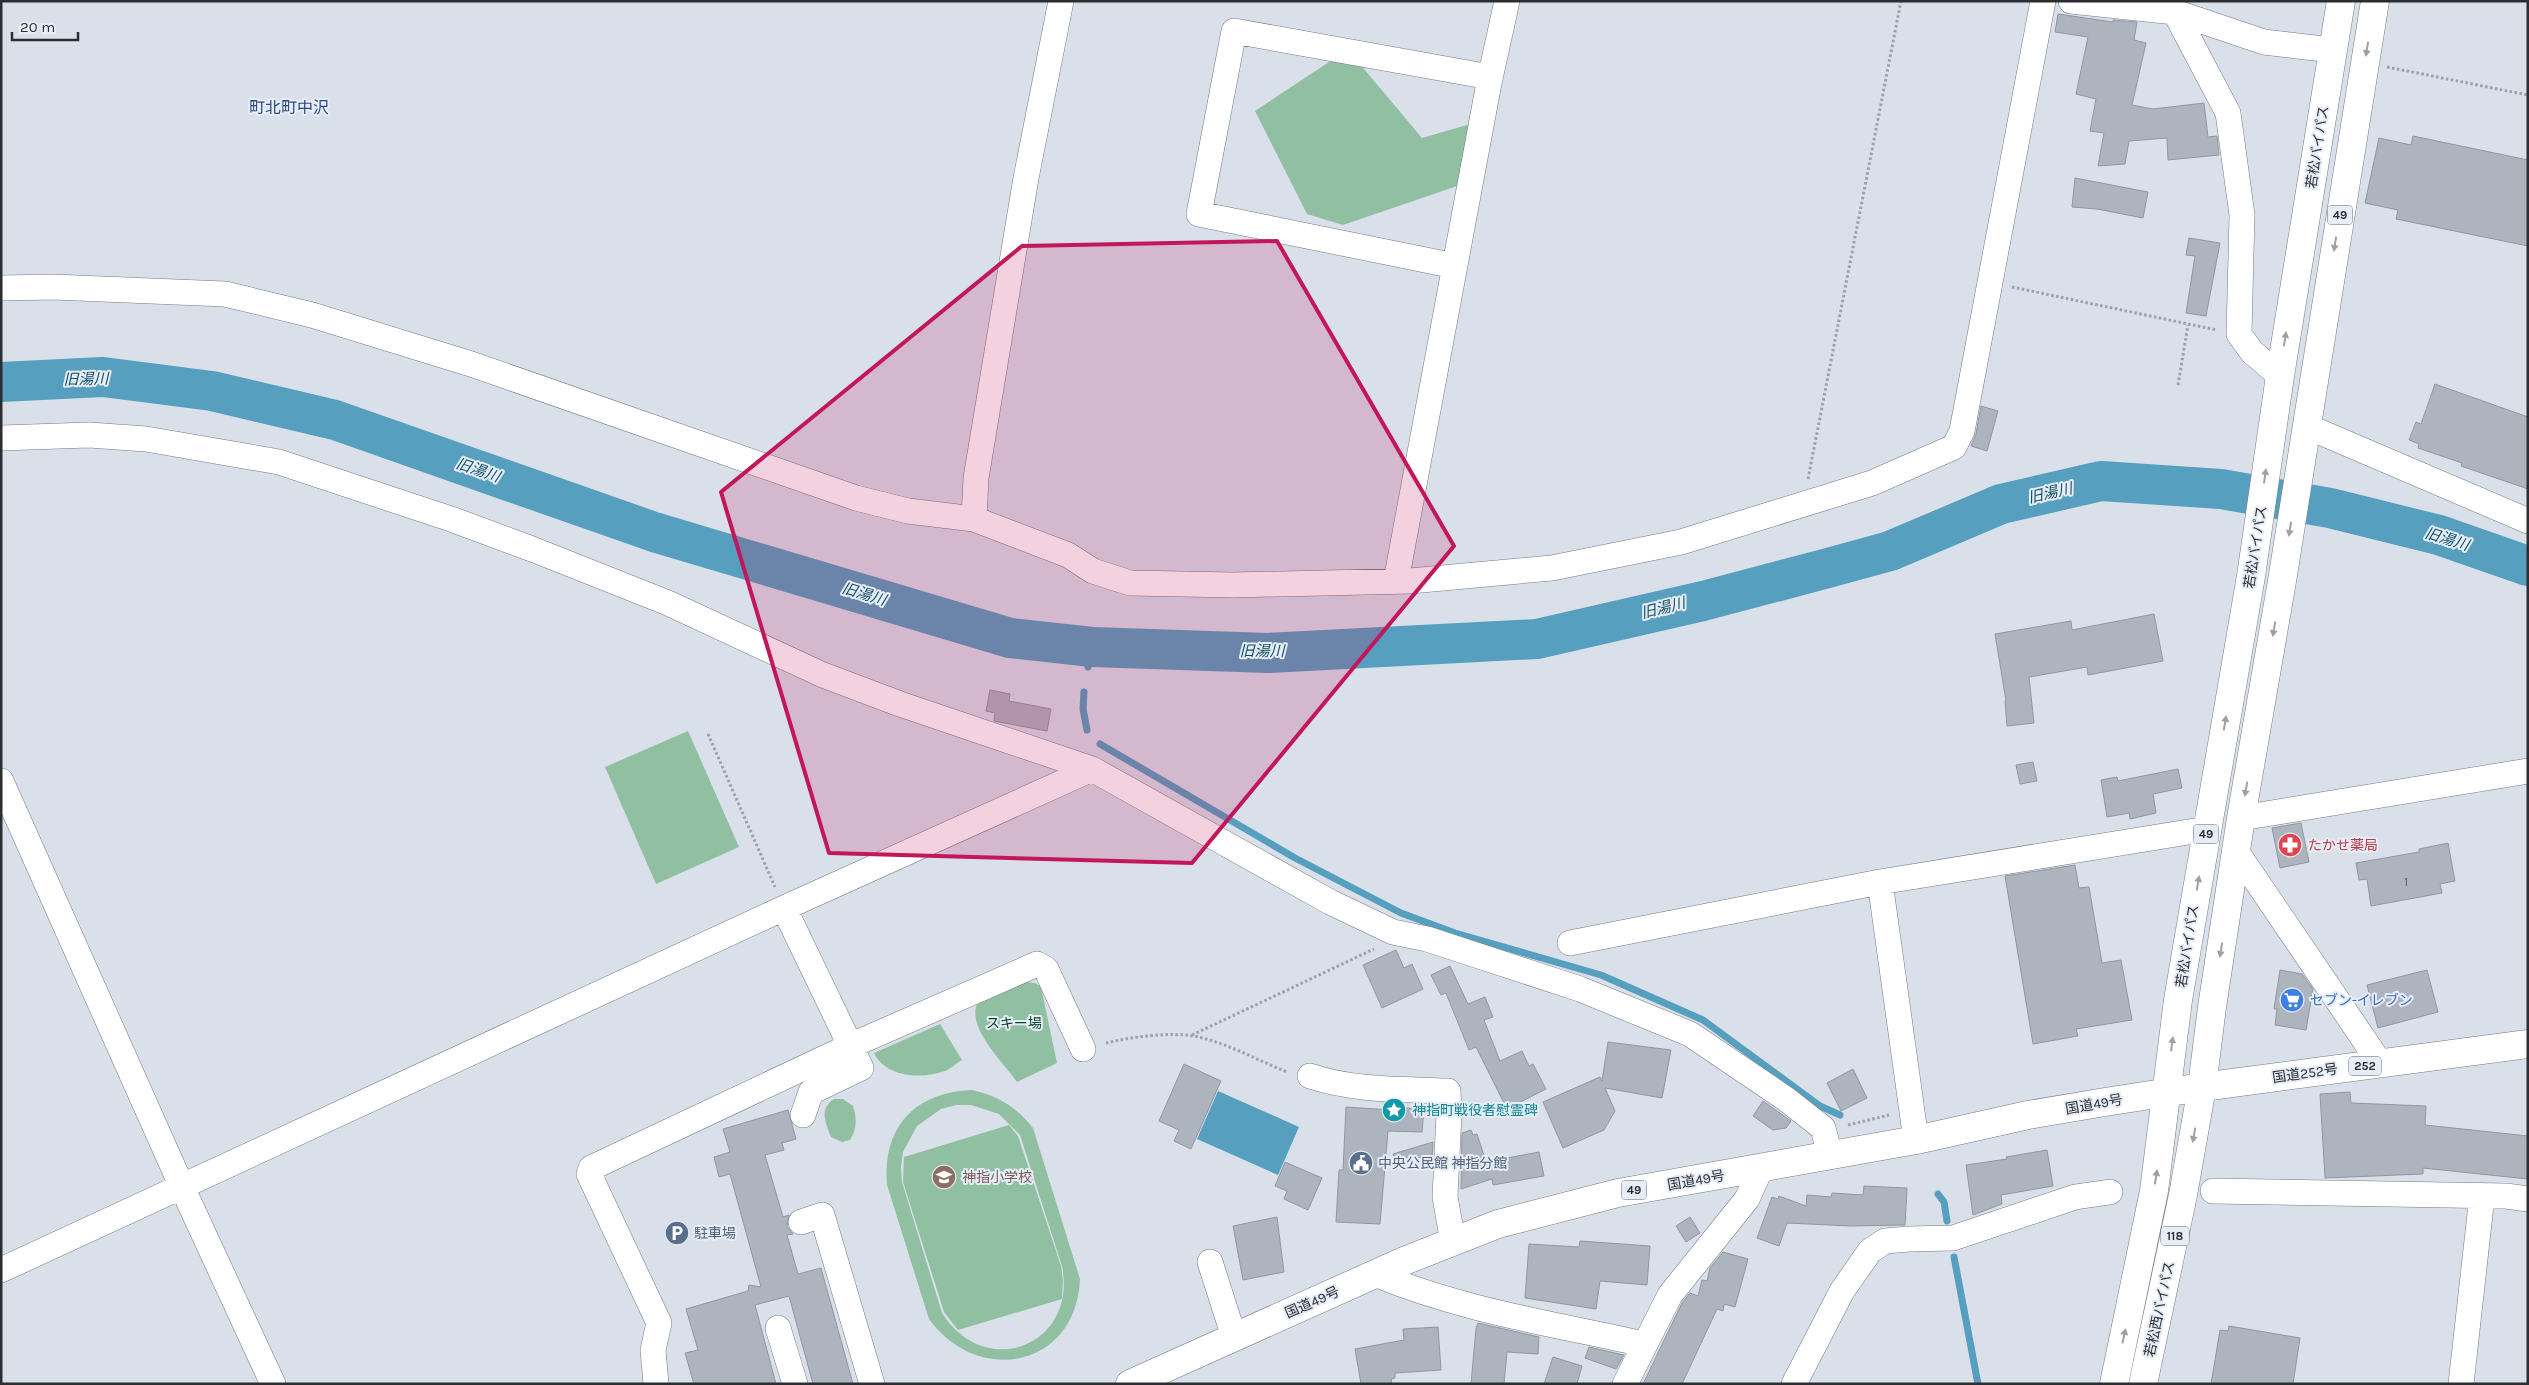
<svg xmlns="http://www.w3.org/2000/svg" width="2529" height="1385" font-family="Karla,'Noto Sans JP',sans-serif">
  <rect width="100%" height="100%" fill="#d9e0ea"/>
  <path fill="#91bfa2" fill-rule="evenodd" d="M 1335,58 L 1359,63 L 1422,138 L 1477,122 L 1463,184 L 1343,225 L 1307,214 L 1255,111 Z
    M 688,731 L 739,847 L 656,884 L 605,767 Z
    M 1025,982 L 1035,983 L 1041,987 L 1057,1063 L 1017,1082 C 1003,1062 967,1028 977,1004 Z
    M 940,1024 L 962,1060 C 956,1063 951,1069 945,1071 C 922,1079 886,1078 874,1053 Z
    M 972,1090 C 999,1096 1016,1107 1033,1128 L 1080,1279 C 1076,1370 976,1385 929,1319 L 887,1185 C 882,1127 915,1092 972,1090 ZM 956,1105 L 971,1105 L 999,1114 L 1020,1135 L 1062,1266 C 1078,1345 986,1382 942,1313 L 902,1182 L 901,1167 L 903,1152 L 917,1126 L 941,1109 Z
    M 834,1099 L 843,1099 L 853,1106 C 857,1118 857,1129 850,1140 L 842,1142 L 831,1137 C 825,1122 819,1109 834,1099 Z
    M 1009,1125 L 1018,1136 L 1061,1266 L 1063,1280 L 1062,1299 L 958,1330 L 944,1312 L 903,1182 L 904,1157 Z"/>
  <path fill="#569fbf" d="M 1218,1091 L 1299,1127 L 1278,1175 L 1197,1139 Z"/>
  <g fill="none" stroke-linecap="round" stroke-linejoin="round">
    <path stroke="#569fbf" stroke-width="7" d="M 1088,667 L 1090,646
      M 1084,692 L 1083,709 L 1087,730
      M 1100,744 L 1295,858 L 1401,913 L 1455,933 L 1601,975 L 1703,1020 L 1820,1106 L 1840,1115
      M 1938,1194 L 1944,1202 L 1947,1221
      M 1954,1257 L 1978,1384"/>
    <path stroke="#569fbf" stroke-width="40" d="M 1,382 L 103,377 L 212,391 L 335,420 L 654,532 L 1010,638 L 1092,647 L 1268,653 L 1537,639 L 1703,601 L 1828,568 L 1890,551 L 2001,504 L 2101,481 L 2221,489 L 2330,508 L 2439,535 L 2528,566"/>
  </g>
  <path fill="#aeb4be" stroke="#9097a0" d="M 2058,14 L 2113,22 L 2113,20 L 2137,22 L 2134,40 L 2146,43 L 2132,105 L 2153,109 L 2204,103 L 2208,137 L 2217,136 L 2219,155 L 2168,160 L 2167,138 L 2129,141 L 2125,164 L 2098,166 L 2104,133 L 2090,131 L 2096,99 L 2076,94 L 2088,37 L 2055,32 Z
    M 2413,136 L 2528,160 L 2528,246 L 2396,219 L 2398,210 L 2365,203 L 2379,138 L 2411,145 Z
    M 2075,178 L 2148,192 L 2143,218 L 2097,209 L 2072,207 Z
    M 2189,238 L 2220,243 L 2206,316 L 2186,313 L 2195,256 L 2186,255 Z
    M 2435,384 L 2528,417 L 2528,489 L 2461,466 L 2462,463 L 2418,448 L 2419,444 L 2409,440 L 2416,422 L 2421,424 Z
    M 1981,406 L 1998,411 L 1987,451 L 1971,446 L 1976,434 Z
    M 2154,614 L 2163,661 L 2088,675 L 2087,667 L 2029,677 L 2034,723 L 2007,726 L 2005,701 L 2006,701 L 1995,634 L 2071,621 L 2072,630 Z
    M 990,690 L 1010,694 L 1009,701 L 1051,709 L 1047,731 L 994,721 L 995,713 L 986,711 Z
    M 2033,762 L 2037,781 L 2020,784 L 2016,765 Z
    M 2178,769 L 2182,788 L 2153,794 L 2156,813 L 2130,819 L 2129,813 L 2107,817 L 2101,780 L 2117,777 L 2118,781 Z
    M 2301,823 L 2309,862 L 2280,868 L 2272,828 Z
    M 2448,843 L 2455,881 L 2440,884 L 2442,893 L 2371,906 L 2367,879 L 2359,880 L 2356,863 L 2419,852 L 2419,849 Z
    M 2075,865 L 2079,888 L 2089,887 L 2102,963 L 2121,960 L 2132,1020 L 2076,1029 L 2078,1036 L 2033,1044 L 2005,876 Z
    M 1396,950 L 1404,968 L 1412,964 L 1423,989 L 1382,1008 L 1363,965 Z
    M 1450,966 L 1468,1004 L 1485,997 L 1493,1017 L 1484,1020 L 1500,1061 L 1522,1051 L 1529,1066 L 1533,1064 L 1546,1089 L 1507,1109 L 1476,1047 L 1469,1050 L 1446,993 L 1441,995 L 1431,975 Z
    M 2280,970 L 2302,974 L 2313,989 L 2306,1030 L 2275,1025 L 2277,1009 L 2274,1009 Z
    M 2427,970 L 2438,1012 L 2378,1028 L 2367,985 Z
    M 1608,1042 L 1671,1050 L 1662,1098 L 1605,1088 L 1615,1111 L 1604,1130 L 1563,1148 L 1543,1102 L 1600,1077 L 1602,1081 Z
    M 1184,1064 L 1221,1081 L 1191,1149 L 1174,1141 L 1179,1130 L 1159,1121 Z
    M 1853,1069 L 1867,1098 L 1841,1111 L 1827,1083 Z
    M 2350,1092 L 2351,1103 L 2426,1106 L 2425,1125 L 2528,1136 L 2528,1179 L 2423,1168 L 2423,1174 L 2325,1178 L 2320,1094 Z
    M 1763,1101 L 1791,1121 L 1786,1128 L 1773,1130 L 1753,1116 Z
    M 1346,1107 L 1406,1111 L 1406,1108 L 1424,1109 L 1422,1132 L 1388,1131 L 1380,1224 L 1336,1222 L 1339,1170 L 1343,1170 Z
    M 788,1110 L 796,1139 L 782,1143 L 784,1150 L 765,1155 L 783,1217 L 789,1215 L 787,1226 L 793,1234 L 787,1235 L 798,1274 L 821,1268 L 853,1384 L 813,1384 L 789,1296 L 755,1305 L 776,1384 L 694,1384 L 685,1353 L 698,1350 L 686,1309 L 748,1291 L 749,1285 L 761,1287 L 730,1174 L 719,1177 L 714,1157 L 730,1152 L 723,1129 Z
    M 1471,1130 L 1473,1135 L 1477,1134 L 1486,1162 L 1539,1152 L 1544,1176 L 1493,1185 L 1492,1179 L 1461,1189 L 1462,1133 Z
    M 1433,1142 L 1432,1158 L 1394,1157 L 1393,1154 Z
    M 2047,1150 L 2053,1186 L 2001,1195 L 2002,1204 L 1973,1215 L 1966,1165 L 2007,1159 L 2006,1157 Z
    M 1285,1162 L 1322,1178 L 1308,1210 L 1284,1199 L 1287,1191 L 1275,1186 Z
    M 1864,1186 L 1907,1188 L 1905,1225 L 1851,1226 L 1787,1223 L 1779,1246 L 1757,1238 L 1772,1197 L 1778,1199 L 1779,1196 L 1806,1206 L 1807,1195 L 1831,1197 L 1832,1193 L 1863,1195 Z
    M 1277,1217 L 1284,1272 L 1243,1280 L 1233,1226 Z
    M 1690,1217 L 1700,1233 L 1686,1242 L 1676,1226 Z
    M 1580,1241 L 1650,1246 L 1647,1285 L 1600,1281 L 1596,1309 L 1525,1298 L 1529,1244 L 1579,1247 Z
    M 1723,1252 L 1748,1259 L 1735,1307 L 1724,1304 L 1723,1311 L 1717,1309 L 1682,1384 L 1643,1384 L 1682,1303 L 1690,1293 L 1698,1296 L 1702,1280 L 1707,1281 L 1710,1268 Z
    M 1478,1323 L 1539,1337 L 1538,1354 L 1507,1352 L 1504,1384 L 1471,1384 L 1476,1328 Z
    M 2229,1326 L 2300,1338 L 2293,1384 L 2211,1384 L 2220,1330 L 2228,1331 Z
    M 1438,1327 L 1441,1370 L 1395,1373 L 1395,1378 L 1391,1379 L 1392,1384 L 1361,1384 L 1355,1349 L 1404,1340 L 1403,1329 Z
    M 1589,1347 L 1606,1351 L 1624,1355 L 1616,1369 L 1585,1358 Z
    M 1553,1357 L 1582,1366 L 1577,1384 L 1544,1384 Z"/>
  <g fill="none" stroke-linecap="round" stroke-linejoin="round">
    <g stroke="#747a83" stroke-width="26">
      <path id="minor" d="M 2071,1 L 2175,12 L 2264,42 L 2332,50
        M 2169,1 L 2228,113 L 2242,215 L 2239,334 L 2252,352 L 2280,376
        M 1455,266 L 1199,214 L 1234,31 L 1490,77
        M 1,288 L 53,287 L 225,294 L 312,315 L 471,364 L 856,498 L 908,511 L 974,519 L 1068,555 L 1093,571 L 1130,583 L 1233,585 L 1410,581 L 1552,568 L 1681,542 L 1872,483 L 1954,447 L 1962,431 L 2043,1
        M 2320,432 L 2528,521
        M 1,438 L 89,435 L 146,439 L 279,462 L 451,519 L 532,549 L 668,603 L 823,675 L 900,704 L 1092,769 L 1330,902 L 1393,932 L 1427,939 L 1580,989 L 1690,1034 L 1786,1099 L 1823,1128 L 1830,1155
        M 974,519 L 976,478 L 1026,178 L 1061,1
        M 1396,581 L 1489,83 L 1507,1
        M 1,781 L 182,1187 L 273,1384
        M 2241,818 L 2528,771
        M 2236,851 L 2380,1063
        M 1880,882 L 1916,1140
        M 784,908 L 861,1068 L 811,1092 L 803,1115
        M 1570,943 L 1880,882 L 2207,829
        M 1310,1076 C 1355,1091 1401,1089 1448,1091 L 1449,1114 L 1445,1197 L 1453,1242
        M 2213,1191 L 2506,1196 L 2528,1199
        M 801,1222 L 822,1215 L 872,1384
        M 1210,1262 L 1234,1337
        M 1,1270 L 784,908 L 1092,769
        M 1375,1274 C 1461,1310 1554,1324 1643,1344
        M 778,1328 L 795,1384
        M 656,1384 L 653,1350 L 659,1323 L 589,1174 L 591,1168 L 850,1046 L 1037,964 L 1046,969 L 1083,1049
        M 1625,1384 L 1670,1295 L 1747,1199 L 1761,1168
        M 1794,1384 L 1842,1291 L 1870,1251 L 1885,1241 L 1909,1239 L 1953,1238 L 2075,1197 L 2110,1192
        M 2461,1384 L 2482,1196"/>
    </g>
    <g stroke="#747a83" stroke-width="29">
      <path id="highway" d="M 1130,1384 L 1404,1261 L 1498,1224 L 1618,1193 L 1916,1140 L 2028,1115 L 2105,1102 L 2202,1087 L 2528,1044
        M 2114,1384 L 2154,1191 L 2178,1000 L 2251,576 L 2280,376 L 2341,1
        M 2143,1384 L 2183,1195 L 2202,1087 L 2212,1007 L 2241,818 L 2282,581 L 2375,1"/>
    </g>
    <path stroke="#9ca1a9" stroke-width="3" stroke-dasharray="2.5 2.5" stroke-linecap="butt" d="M 2387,67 L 2528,95
      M 2012,287 L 2217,330
      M 2178,385 L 2188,325
      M 1808,479 L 1901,1
      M 708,734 L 775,887
      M 1192,1035 L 1374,949
      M 1106,1043 C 1131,1037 1168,1032 1194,1036 C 1225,1042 1257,1060 1287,1072
      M 1848,1125 L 1889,1115"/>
    <use href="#minor" stroke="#fff" stroke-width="25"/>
    <use href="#highway" stroke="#fff" stroke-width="28"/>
  </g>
  <defs><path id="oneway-solid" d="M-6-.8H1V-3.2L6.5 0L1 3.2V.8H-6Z" transform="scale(1.25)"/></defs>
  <g fill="#a0a0a2">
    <use href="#oneway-solid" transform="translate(2367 49) rotate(99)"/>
    <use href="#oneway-solid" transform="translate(2335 244) rotate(99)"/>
    <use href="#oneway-solid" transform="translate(2285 339) rotate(-81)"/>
    <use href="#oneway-solid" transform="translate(2265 476) rotate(-82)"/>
    <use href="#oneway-solid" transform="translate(2290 529) rotate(99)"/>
    <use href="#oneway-solid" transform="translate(2274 629) rotate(100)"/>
    <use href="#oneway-solid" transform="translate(2225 723) rotate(-80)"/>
    <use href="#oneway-solid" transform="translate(2246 789) rotate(100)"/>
    <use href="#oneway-solid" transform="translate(2198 883) rotate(-81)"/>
    <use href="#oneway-solid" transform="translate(2221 950) rotate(99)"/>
    <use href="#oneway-solid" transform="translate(2172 1044) rotate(-83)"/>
    <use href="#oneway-solid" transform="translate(2194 1135) rotate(100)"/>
    <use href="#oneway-solid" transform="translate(2156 1177) rotate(-81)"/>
    <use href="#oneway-solid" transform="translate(2124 1336) rotate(-78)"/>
  </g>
  <path fill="#c2185b" fill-opacity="0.2" stroke="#c2185b" stroke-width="4" stroke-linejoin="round" d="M 1277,241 L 1454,546 L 1192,863 L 829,853 L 721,492 L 1022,246 Z"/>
  <defs>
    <g id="pharmacy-disc" transform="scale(1.25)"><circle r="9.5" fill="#e0444e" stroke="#e6edf7"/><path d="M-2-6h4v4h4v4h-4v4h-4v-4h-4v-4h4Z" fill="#fff"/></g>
    <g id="supermarket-disc" transform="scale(1.25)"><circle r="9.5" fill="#3f7fe0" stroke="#e6edf7"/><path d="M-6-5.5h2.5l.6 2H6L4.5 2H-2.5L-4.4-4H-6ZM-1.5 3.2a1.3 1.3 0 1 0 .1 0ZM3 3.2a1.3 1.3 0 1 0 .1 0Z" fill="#fff"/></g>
    <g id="sight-disc" transform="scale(1.25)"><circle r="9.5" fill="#0f9aa8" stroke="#e6edf7"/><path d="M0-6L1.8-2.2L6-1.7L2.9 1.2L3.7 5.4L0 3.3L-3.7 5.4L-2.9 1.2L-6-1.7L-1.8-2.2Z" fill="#fff"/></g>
    <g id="civic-disc" transform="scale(1.25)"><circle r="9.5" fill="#5c6f8a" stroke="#e6edf7"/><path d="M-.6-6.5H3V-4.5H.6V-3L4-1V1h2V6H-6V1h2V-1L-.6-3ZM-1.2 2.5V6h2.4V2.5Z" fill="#fff"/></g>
    <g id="school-disc" transform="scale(1.25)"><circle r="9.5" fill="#8d6e63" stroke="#e6edf7"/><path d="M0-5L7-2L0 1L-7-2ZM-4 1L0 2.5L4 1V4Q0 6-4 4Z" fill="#fff"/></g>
    <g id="parking-disc" transform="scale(1.25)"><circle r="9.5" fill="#5c6f8a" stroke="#e6edf7"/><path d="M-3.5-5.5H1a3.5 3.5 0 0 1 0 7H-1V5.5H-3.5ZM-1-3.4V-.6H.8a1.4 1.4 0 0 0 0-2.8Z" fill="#fff"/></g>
  </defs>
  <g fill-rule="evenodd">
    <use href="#pharmacy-disc" x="2290" y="845"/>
    <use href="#supermarket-disc" x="2292" y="1000"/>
    <use href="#sight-disc" x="1394" y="1110"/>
    <use href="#civic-disc" x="1361" y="1163"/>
    <use href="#school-disc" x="944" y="1177"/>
    <use href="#parking-disc" x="677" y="1233"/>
  </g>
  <g text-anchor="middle" stroke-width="4" stroke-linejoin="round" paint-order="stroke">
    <g font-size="11" fill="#4c4f54">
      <text x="2406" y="886">1</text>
    </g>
    <g fill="#e6edf7" stroke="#63676c" stroke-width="1">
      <rect x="2327.5" y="205.5" width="25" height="19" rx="4"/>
      <rect x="2193.5" y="824.5" width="25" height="19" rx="4"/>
      <rect x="2349" y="1056.5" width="32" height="19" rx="4"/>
      <rect x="1621.5" y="1180.5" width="25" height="19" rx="4"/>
      <rect x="2161" y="1226.5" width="28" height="19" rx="4"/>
    </g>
    <g font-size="12" font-weight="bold" fill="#2b2d31">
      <text x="2340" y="219">49</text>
      <text x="2206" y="838">49</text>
      <text x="2365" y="1070">252</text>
      <text x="1634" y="1194">49</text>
      <text x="2175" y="1240">118</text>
    </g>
    <g font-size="14" fill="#2b2d31" stroke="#e6edf7">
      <text transform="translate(2317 147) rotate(-81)" y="5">若松バイパス</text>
      <text transform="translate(2255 547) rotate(-81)" y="5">若松バイパス</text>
      <text transform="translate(2187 946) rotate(-81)" y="5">若松バイパス</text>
      <text transform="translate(2305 1073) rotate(-8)" y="5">国道252号</text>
      <text transform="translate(2094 1104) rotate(-10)" y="5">国道49号</text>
      <text transform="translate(1696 1180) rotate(-10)" y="5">国道49号</text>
      <text transform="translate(1312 1302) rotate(-24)" y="5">国道49号</text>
      <text transform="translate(2159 1309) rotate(-78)" y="5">若松西バイパス</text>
    </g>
    <g font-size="14" fill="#be3a42" stroke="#e6edf7" text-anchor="start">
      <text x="2308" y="850">たかせ薬局</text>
    </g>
    <g font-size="14" fill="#366cbe" stroke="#e6edf7" text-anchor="start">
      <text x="2310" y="1005">セブン-イレブン</text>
    </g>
    <g font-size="14" fill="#073d24" stroke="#e6edf7">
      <text x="1014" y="1028">スキー場</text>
    </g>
    <g font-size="14" fill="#0d838f" stroke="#e6edf7" text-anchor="start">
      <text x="1412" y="1115">神指町戦役者慰霊碑</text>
    </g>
    <g font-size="14" fill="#4e5e75" stroke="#e6edf7" text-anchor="start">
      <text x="1378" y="1168">中央公民館 神指分館</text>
      <text x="694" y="1238">駐車場</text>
    </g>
    <g font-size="14" fill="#785e54" stroke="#e6edf7" text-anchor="start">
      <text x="962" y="1182">神指小学校</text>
    </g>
    <g font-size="15" font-style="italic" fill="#0e4c62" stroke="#e6edf7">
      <text transform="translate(86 379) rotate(-1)" y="5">旧湯川</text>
      <text transform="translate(478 470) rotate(19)" y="5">旧湯川</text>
      <text transform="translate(2050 493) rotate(-13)" y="5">旧湯川</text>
      <text transform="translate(2447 539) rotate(17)" y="5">旧湯川</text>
      <text transform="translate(864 594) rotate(17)" y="5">旧湯川</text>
      <text transform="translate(1663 608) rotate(-14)" y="5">旧湯川</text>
      <text x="1262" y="656">旧湯川</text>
    </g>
    <g font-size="16" fill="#2d4880" stroke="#e6edf7">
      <text x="289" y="113">町北町中沢</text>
    </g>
  </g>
  <rect width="2529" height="1385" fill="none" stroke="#2b2d31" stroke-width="5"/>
  <path d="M12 32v8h66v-8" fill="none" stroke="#2b2d31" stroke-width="2.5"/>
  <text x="20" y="32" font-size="15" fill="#2b2d31" stroke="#e6edf7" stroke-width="4" paint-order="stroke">20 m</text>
</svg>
